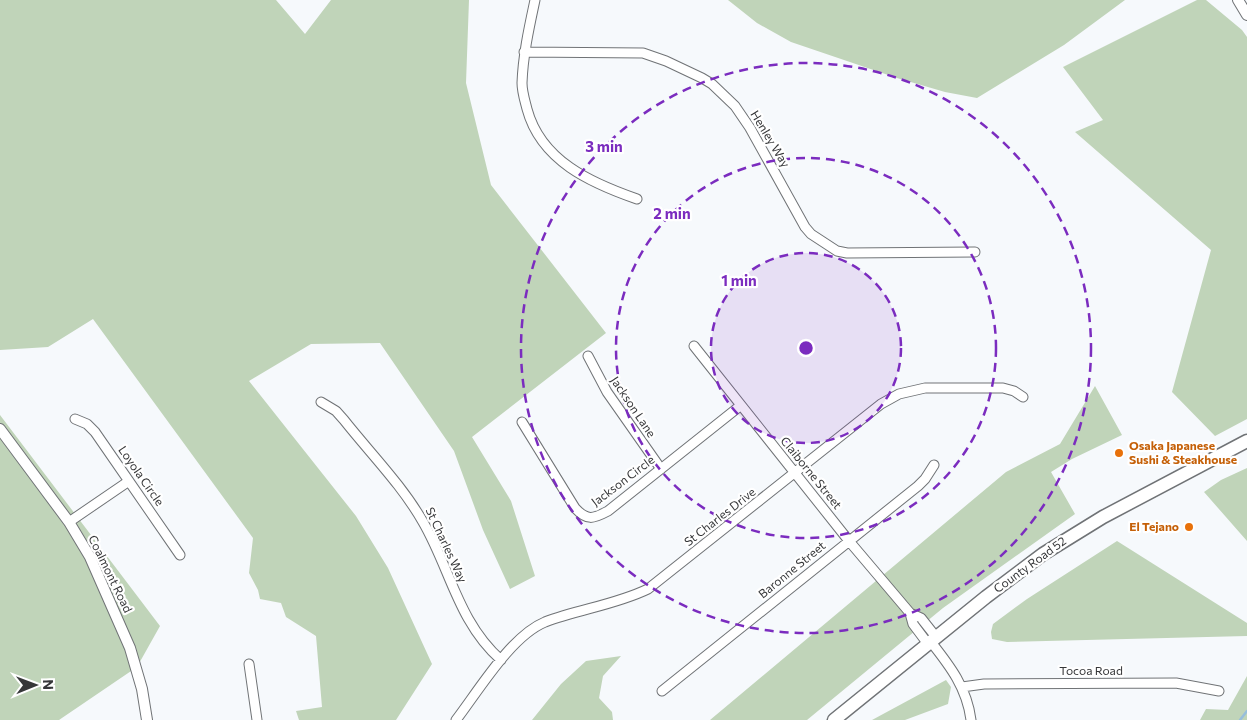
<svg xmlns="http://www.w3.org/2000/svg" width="1247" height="720" font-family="Commissioner,sans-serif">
  <rect width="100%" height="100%" fill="#f6f9fc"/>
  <path fill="#c0d4b9" d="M 0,0 L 276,0 L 305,34 L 331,0 L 469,0 L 466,83 L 491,185 L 606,333 L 472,437 L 511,501 L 535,576 L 510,589 L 483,530 L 454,451 L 380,343 L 311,344 L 249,381 L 356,516 L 388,568 L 432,664 L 396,720 L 299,720 L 296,711 L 322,707 L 316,636 L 286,617 L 281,603 L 260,599 L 258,590 L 249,573 L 253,538 L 93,319 L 48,347 L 0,350 Z
    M 728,0 L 1125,0 L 1064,45 L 977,98 L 945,92 L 897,78 L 791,42 L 757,23 Z
    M 1197,0 L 1206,0 L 1242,30 L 1247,37 L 1247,419 L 1215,436 L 1172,392 L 1211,250 L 1075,132 L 1103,120 L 1063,67 Z
    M 1095,386 L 1122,435 L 1072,459 L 1051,472 L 1075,514 L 943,608 L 807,720 L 710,720 L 1006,472 L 1060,444 Z
    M 0,415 L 160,626 L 137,667 L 59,720 L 0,720 Z
    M 1247,468 L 1247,541 L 1204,492 L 1221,480 Z
    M 1117,541 L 1247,623 L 1247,636 L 1007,642 L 992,639 L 991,632 L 993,624 L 1027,599 Z
    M 621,656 L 603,676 L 599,698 L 612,712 L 613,720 L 532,720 L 561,684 L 586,661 Z
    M 1247,676 L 1247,720 L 1200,720 L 1206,709 L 1228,710 Z
    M 946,680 L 951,687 L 948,704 L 905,720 L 872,720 Z"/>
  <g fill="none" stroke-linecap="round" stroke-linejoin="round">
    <path stroke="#97bedc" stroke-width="2.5" d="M 1240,720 L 1247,711"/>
    <g stroke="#707376" stroke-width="11">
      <path id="minor" d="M 535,0 C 529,28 523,55 522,83 C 522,92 525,101 527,109 C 541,161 591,183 637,199
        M 524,52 L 643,53 L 666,61 L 702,78 L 712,84 L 735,106 L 750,128 L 805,227 L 811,234 L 837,251 L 847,253 L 975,252
        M 694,346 L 849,541 L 910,613 L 921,618 L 936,637
        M 588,356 L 607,392 L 661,469
        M 321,402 L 336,411 L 344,420 C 370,453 402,485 423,522 C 450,568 458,622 501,660
        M 75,419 L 87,424 L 95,432 L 180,555
        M 522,422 L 575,508 C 587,521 593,519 608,511 L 740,406
        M 69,522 L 129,481
        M 910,613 L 913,624 L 928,644
        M 931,642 C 950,666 967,688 971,720
        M 249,664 L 257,720
        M 962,687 L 984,684 L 1176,683 L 1219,691
        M 662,691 L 918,486 L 925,479 L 934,465
        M 456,720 C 479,690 511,636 545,622 C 579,609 615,605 648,589 L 881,404 L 899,394 L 925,388 L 1003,388 L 1014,391 L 1023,397"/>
    </g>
    <g stroke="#707376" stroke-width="12">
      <path id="tertiary" d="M 1238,0 L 1247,15
        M 0,429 L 69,522 L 90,557 L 130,648 L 142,689 L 147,720"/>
    </g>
    <g stroke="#707376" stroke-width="15">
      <path id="secondary" d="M 834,720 L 986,597 L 1043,554 L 1103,517 L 1247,441"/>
    </g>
    <use href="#minor" stroke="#fff" stroke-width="9"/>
    <use href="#tertiary" stroke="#fff" stroke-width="10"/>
    <use href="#secondary" stroke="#fff" stroke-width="12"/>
  </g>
  <circle cx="806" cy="348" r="95" fill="#7b2cbf" fill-opacity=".12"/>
  <g fill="none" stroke="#7b2cbf" stroke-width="2.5" stroke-dasharray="9 6">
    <circle cx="806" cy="348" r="95"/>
    <circle cx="806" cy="348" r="190"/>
    <circle cx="806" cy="348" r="285"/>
  </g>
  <g fill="#e8710a" stroke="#fff" stroke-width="2">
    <circle cx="1119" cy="453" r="5"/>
    <circle cx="1189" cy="527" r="5"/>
  </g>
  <g text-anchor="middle" stroke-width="4.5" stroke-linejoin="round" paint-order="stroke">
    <g font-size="12" fill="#363739" stroke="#fff">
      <text transform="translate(770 139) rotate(59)" y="4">Henley Way</text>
      <text transform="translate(633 407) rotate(56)" y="4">Jackson Lane</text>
      <text transform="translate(811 473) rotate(51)" y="4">Claiborne Street</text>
      <text transform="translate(141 476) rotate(55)" y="4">Loyola Circle</text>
      <text transform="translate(623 481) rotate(-37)" y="4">Jackson Circle</text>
      <text transform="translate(720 517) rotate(-38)" y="4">St Charles Drive</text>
      <text transform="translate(446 545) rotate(65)" y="4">St Charles Way</text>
      <text transform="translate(1030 565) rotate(-36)" y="4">County Road 52</text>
      <text transform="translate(792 570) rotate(-39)" y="4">Baronne Street</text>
      <text transform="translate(110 574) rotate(64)" y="4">Coalmont Road</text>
      <text x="1091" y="675">Tocoa Road</text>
    </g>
    <g font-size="12" font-weight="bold" fill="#c56008" stroke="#fff" text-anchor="start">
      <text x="1129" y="450">Osaka Japanese<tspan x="1129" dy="14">Sushi &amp; Steakhouse</tspan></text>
      <text x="1179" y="531" text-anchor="end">El Tejano</text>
    </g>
  </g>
  <circle cx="806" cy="348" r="8" fill="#7b2cbf" stroke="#fff" stroke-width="2.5"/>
  <g font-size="15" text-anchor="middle" font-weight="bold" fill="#7b2cbf" stroke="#fff" stroke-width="4.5" stroke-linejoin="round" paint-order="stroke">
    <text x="604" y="152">3 min</text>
    <text x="672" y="219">2 min</text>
    <text x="739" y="286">1 min</text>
  </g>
  <g transform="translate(35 685) rotate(89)" stroke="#ffffff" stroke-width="4" paint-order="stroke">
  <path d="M0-4L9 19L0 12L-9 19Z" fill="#363739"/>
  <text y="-8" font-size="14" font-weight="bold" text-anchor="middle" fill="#363739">N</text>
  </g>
</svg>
